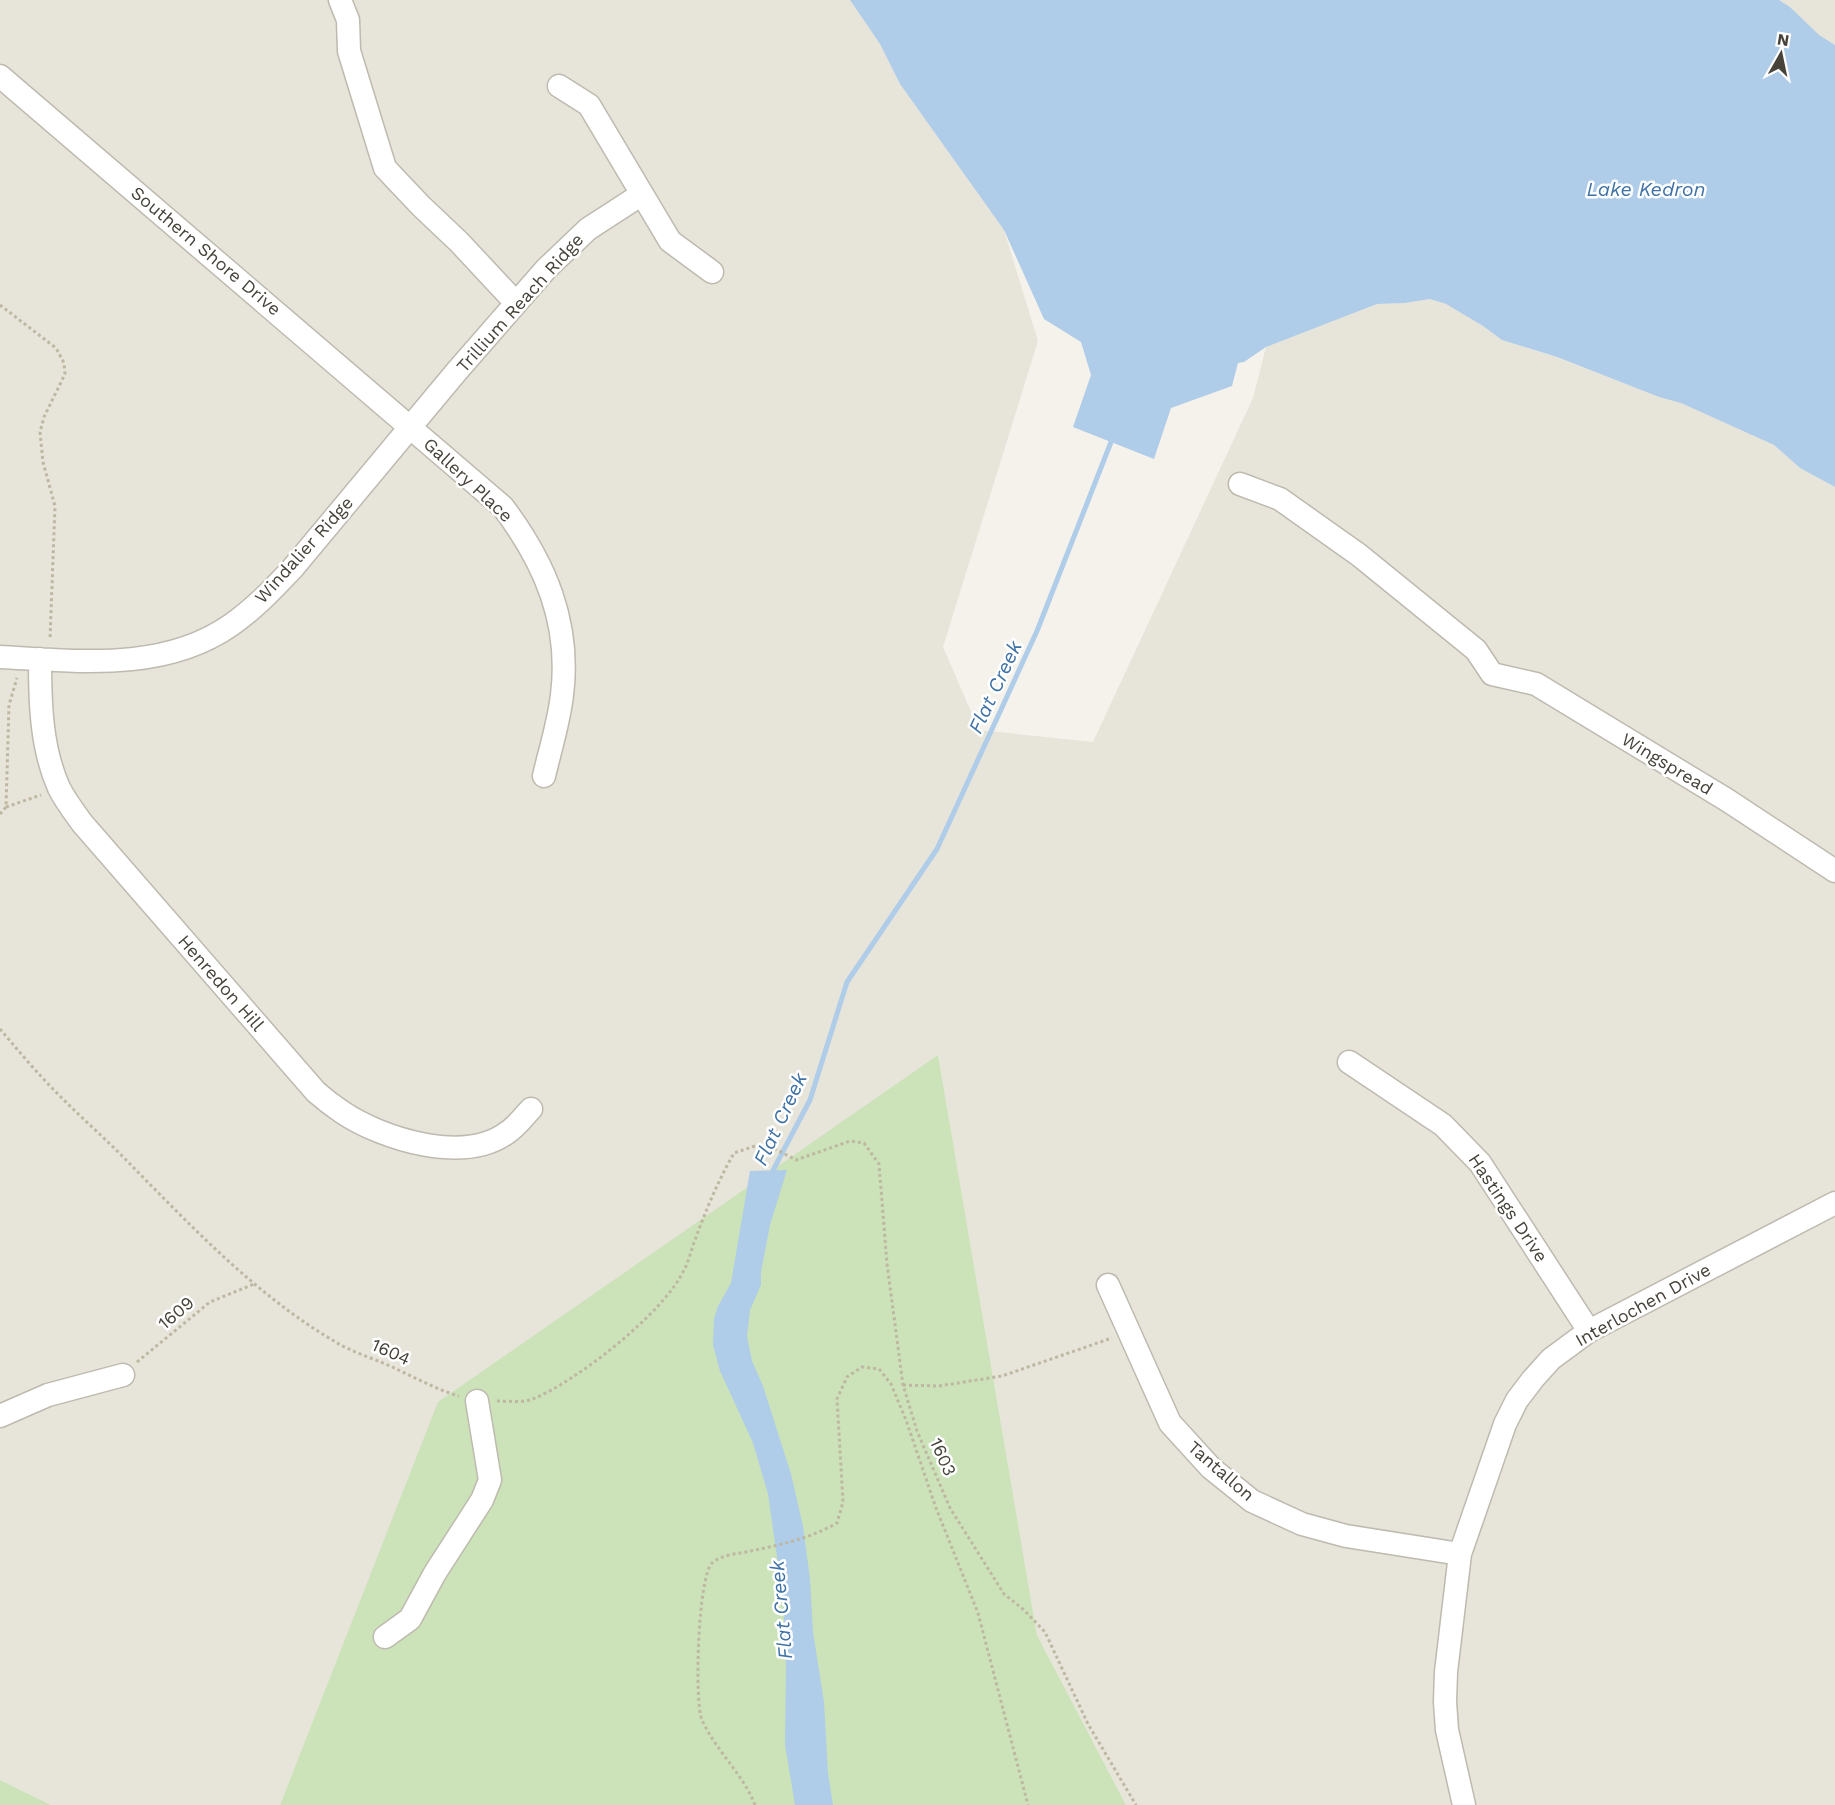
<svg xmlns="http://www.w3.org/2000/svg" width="1835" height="1805" font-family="'Work Sans',sans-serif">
  <rect width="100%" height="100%" fill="#f4f2eb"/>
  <path fill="#e7e4da" d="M 0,0 L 850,0 L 880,44 L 900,84 L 1004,230 L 1038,341 L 943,647 L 979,730 L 1093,742 L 1253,398 L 1266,347 L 1377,304 L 1405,303 L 1430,299 L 1446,304 L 1483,326 L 1502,340 L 1556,357 L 1659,397 L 1681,403 L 1774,445 L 1800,468 L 1835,487 L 1835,1805 L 1126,1805 L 1037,1635 L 938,1056 L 439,1402 L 280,1805 L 51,1805 L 0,1780 Z
    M 1779,0 L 1835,0 L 1835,45 L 1819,36 L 1790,7 Z"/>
  <path fill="#cce3b9" d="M 938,1055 L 1037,1635 L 1126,1805 L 280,1805 L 438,1402 Z
    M 0,1780 L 51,1805 L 0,1805 Z"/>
  <path fill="#afcce9" d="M 850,0 L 1779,0 L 1790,7 L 1819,35 L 1835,45 L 1835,487 L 1800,468 L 1774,445 L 1681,403 L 1659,397 L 1557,357 L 1502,340 L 1483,326 L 1446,304 L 1430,299 L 1405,303 L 1377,304 L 1266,347 L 1244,362 L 1238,363 L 1232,386 L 1171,408 L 1154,459 L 1073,427 L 1091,375 L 1081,342 L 1044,319 L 1004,230 L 900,84 L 880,44 Z
    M 787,1170 L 770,1225 L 761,1272 L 761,1285 L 750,1310 L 747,1336 L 752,1361 L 763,1386 L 791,1474 L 803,1526 L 810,1579 L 813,1632 L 824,1702 L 828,1773 L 833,1805 L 795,1805 L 785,1745 L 786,1666 L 783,1599 L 768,1494 L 753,1443 L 720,1371 L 713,1345 L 714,1319 L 718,1306 L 731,1283 L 750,1171 Z"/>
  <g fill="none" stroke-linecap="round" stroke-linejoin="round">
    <path stroke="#afcce9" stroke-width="5" d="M 770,1176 L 810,1100 L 847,982 L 937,849 L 1037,631 L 1113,437"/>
    <g stroke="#bebaaf" stroke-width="25">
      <path id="minor" d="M 340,0 L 348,20 L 349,51 L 385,168 L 421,206 L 459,242 L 516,303
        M 0,76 L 503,507 C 545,563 571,623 562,695 C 559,722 550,750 544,776
        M 559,86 L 589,105 L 670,241 L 712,272
        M 1240,484 L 1280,499 L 1359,555 L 1476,650 L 1492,674 L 1536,684 L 1727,800 L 1835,871
        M 0,657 C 78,661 164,672 231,625 C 254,609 273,589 292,569 L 457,371 L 546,269 L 588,229 L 642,194
        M 40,659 C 40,702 41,748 59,788 C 65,800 74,812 82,823 L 316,1092 C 324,1099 333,1106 342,1112 C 382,1139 465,1165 508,1132 C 517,1126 524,1116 531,1109
        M 1349,1062 L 1443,1125 L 1480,1163 L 1589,1331
        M 1108,1285 L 1170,1423 L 1211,1468 L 1252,1501 L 1302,1524 L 1346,1536 L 1460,1554
        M 0,1416 L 48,1395 L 123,1375
        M 385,1637 L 410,1619 L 435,1573 L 482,1500 L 490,1480 L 477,1401
        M 1464,1805 L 1447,1730 L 1445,1702 L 1446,1672 L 1460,1554 L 1505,1424 L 1517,1400 L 1533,1379 L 1551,1359 L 1589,1331 L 1835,1203"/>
    </g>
    <path stroke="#beb7a1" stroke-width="3" stroke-dasharray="3 3" stroke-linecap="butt" d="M 0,305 L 56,348 L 64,363 L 65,374 L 44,417 L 40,432 L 43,462 L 55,506 L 50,639
      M 6,807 L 41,795
      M 0,814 L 6,807 L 9,705 L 17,678
      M 0,1029 C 21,1054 43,1080 67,1103 C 87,1123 109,1142 129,1163 C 192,1227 256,1295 334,1341 C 351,1352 373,1358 392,1367 C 414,1377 435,1389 459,1396
      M 137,1362 L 210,1302 L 254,1284
      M 903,1385 L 939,1386 L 1002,1376 L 1112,1338
      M 497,1401 C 508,1401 523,1403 533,1399 C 577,1381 664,1313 684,1270 C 689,1261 691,1250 695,1240 C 706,1210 718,1181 734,1153 L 764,1143 L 796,1160 L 850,1141 L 864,1143 L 879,1164 L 887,1264 L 903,1385 L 917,1431 L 950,1508 L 1004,1594 L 1024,1610 L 1045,1632 L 1088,1724 L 1136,1805
      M 755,1805 C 743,1774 716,1751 702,1720 C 694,1701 698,1577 712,1563 C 722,1554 739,1554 751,1551 C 780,1545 811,1538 837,1523 L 843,1502 L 837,1399 L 847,1377 L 862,1367 L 879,1369 L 891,1384 L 906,1420 L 936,1508 L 978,1613 L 1028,1805"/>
    <use href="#minor" stroke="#fff" stroke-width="22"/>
  </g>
  <g text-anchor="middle" stroke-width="5" stroke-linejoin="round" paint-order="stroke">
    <g font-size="18" fill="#47433a" stroke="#fff">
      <text transform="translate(206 251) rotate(40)" y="6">Southern Shore Drive</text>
      <text transform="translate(520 303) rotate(-48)" y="6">Trillium Reach Ridge</text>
      <text transform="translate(468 480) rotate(43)" y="6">Gallery Place</text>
      <text transform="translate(304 550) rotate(-48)" y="6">Windalier Ridge</text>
      <text transform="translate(1667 764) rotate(31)" y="6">Wingspread</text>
      <text transform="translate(221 983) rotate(49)" y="6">Henredon Hill</text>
      <text transform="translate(1508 1208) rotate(56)" y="6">Hastings Drive</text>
      <text transform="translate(1643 1305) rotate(-29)" y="6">Interlochen Drive</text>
      <text transform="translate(176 1313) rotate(-40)" y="6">1609</text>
      <text transform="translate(391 1352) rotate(24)" y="6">1604</text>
      <text transform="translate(943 1457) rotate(66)" y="6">1603</text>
      <text transform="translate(1221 1471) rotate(41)" y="6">Tantallon</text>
    </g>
    <g font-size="20" font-style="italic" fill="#3f72a7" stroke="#fff">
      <text x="1646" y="196">Lake Kedron</text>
      <text transform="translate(995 687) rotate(-65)" y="7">Flat Creek</text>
      <text transform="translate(780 1119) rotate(-65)" y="7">Flat Creek</text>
      <text transform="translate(781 1610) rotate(-95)" y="7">Flat Creek</text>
    </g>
  </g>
  <g transform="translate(1781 54) rotate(9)" stroke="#ffffff" stroke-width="4.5" paint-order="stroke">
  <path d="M0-4.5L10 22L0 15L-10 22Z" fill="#47433a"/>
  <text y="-9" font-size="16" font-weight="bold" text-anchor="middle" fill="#47433a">N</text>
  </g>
</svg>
